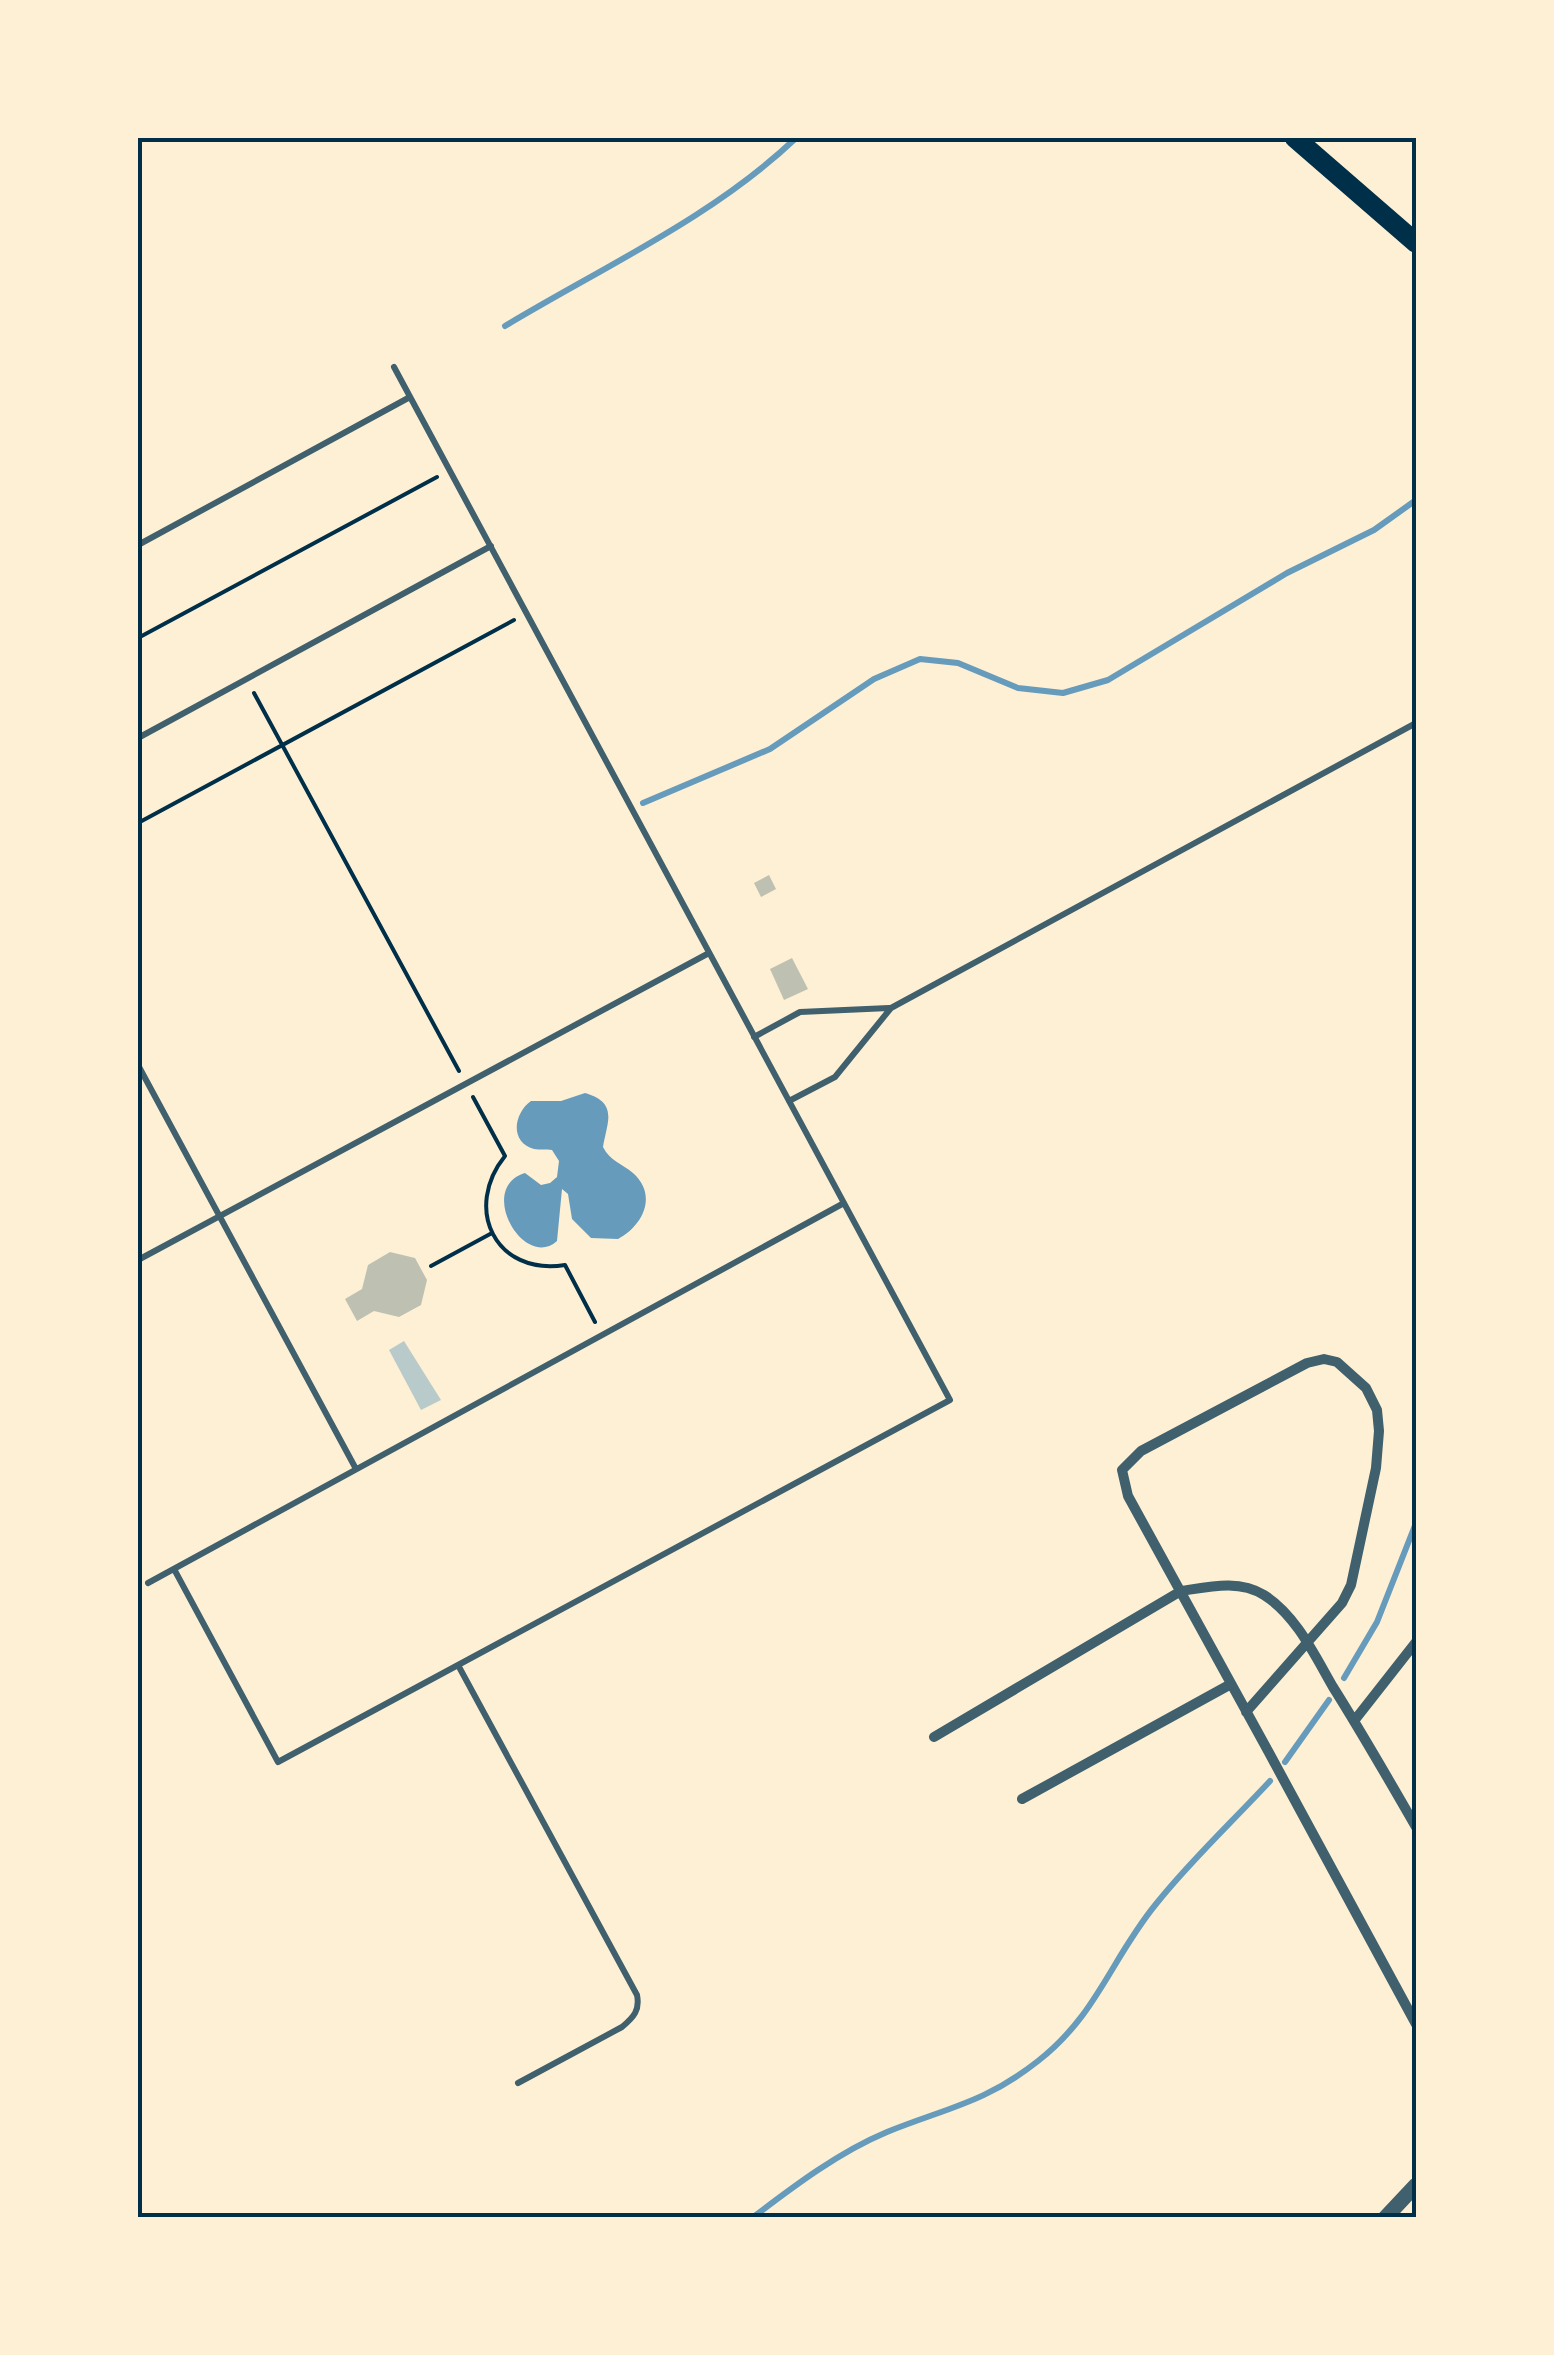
<svg xmlns="http://www.w3.org/2000/svg" width="1554" height="2355" font-family="'Open Sans',sans-serif">
  <rect width="100%" height="100%" fill="#fdf0d5"/>
  <path fill="#b9caca" d="M 404,1341 L 441,1400 L 421,1410 L 389,1350 Z"/>
  <path fill="#669bbc" d="M 585,1093 C 619,1103 607,1122 603,1147 C 610,1161 621,1163 633,1173 C 658,1195 643,1226 618,1239 L 591,1238 L 572,1219 L 568,1194 L 562,1189 L 557,1241 C 524,1271 476,1188 525,1173 L 541,1185 L 550,1183 L 557,1177 L 559,1161 L 552,1150 C 546,1149 540,1150 534,1149 C 509,1142 514,1113 531,1101 L 561,1101 Z"/>
  <g fill="none" stroke-linecap="round" stroke-linejoin="round">
    <path stroke="#669bbc" stroke-width="6" d="M 505,326 C 603,267 713,217 796,138
      M 643,803 L 770,749 L 874,679 L 920,659 L 958,663 L 1018,688 L 1063,693 L 1108,680 L 1287,573 L 1374,530 L 1416,500
      M 1344,1678 L 1377,1622 L 1416,1523
      M 1285,1762 L 1329,1700
      M 752,2218 C 794,2186 839,2152 887,2132 C 946,2108 985,2103 1038,2061 C 1097,2015 1111,1959 1156,1904 C 1191,1860 1232,1822 1270,1781"/>
  </g>
  <path fill="#bec0b2" d="M 769,875 L 776,889 L 761,897 L 754,883 Z
    M 792,958 L 808,989 L 784,1000 L 770,969 Z
    M 390,1252 L 415,1258 L 427,1280 L 421,1305 L 399,1317 L 374,1311 L 357,1321 L 345,1299 L 362,1289 L 368,1265 Z"/>
  <g fill="none" stroke-linecap="round" stroke-linejoin="round">
    <path stroke="#003049" stroke-width="4" d="M 138,638 L 437,477
      M 254,693 L 459,1071
      M 138,823 L 514,620
      M 473,1097 L 505,1156 C 463,1208 495,1276 565,1265 L 595,1322
      M 431,1266 L 492,1233"/>
    <path stroke="#3f606c" stroke-width="6" d="M 138,139 L 140,138
      M 138,545 L 410,397
      M 138,738 L 491,546
      M 754,1037 L 800,1012 L 889,1008
      M 138,1065 L 356,1469
      M 789,1101 L 835,1077 L 891,1008 L 1416,723
      M 138,1260 L 709,953
      M 174,1569 L 278,1762 L 950,1400 L 394,367
      M 148,1583 L 844,1203
      M 458,1665 L 637,1995 C 640,2010 634,2017 622,2027 L 518,2083"/>
    <path stroke="#3f606c" stroke-width="10" d="M 1246,1712 L 1342,1603 L 1351,1585 L 1376,1468 L 1379,1431 L 1377,1410 L 1366,1388 L 1337,1362 L 1324,1359 L 1307,1363 L 1141,1451 L 1122,1470 L 1128,1496 C 1225,1671 1321,1848 1416,2024
      M 1354,1721 L 1416,1642
      M 934,1737 L 1181,1591 C 1208,1587 1239,1579 1264,1595 C 1296,1615 1315,1656 1333,1687 C 1362,1733 1389,1780 1416,1827
      M 1022,1799 L 1231,1684"/>
    <path stroke="#3f606c" stroke-width="15" d="M 1385,2218 L 1416,2185"/>
    <path stroke="#003049" stroke-width="20" d="M 1295,138 L 1416,243"/>
  </g>
  <rect width="1554" height="2355" fill="none" stroke="#fdf0d5" stroke-width="280"/>
  <rect x="140" y="140" width="1274" height="2075" fill="none" stroke="#003049" stroke-width="4"/>
</svg>
